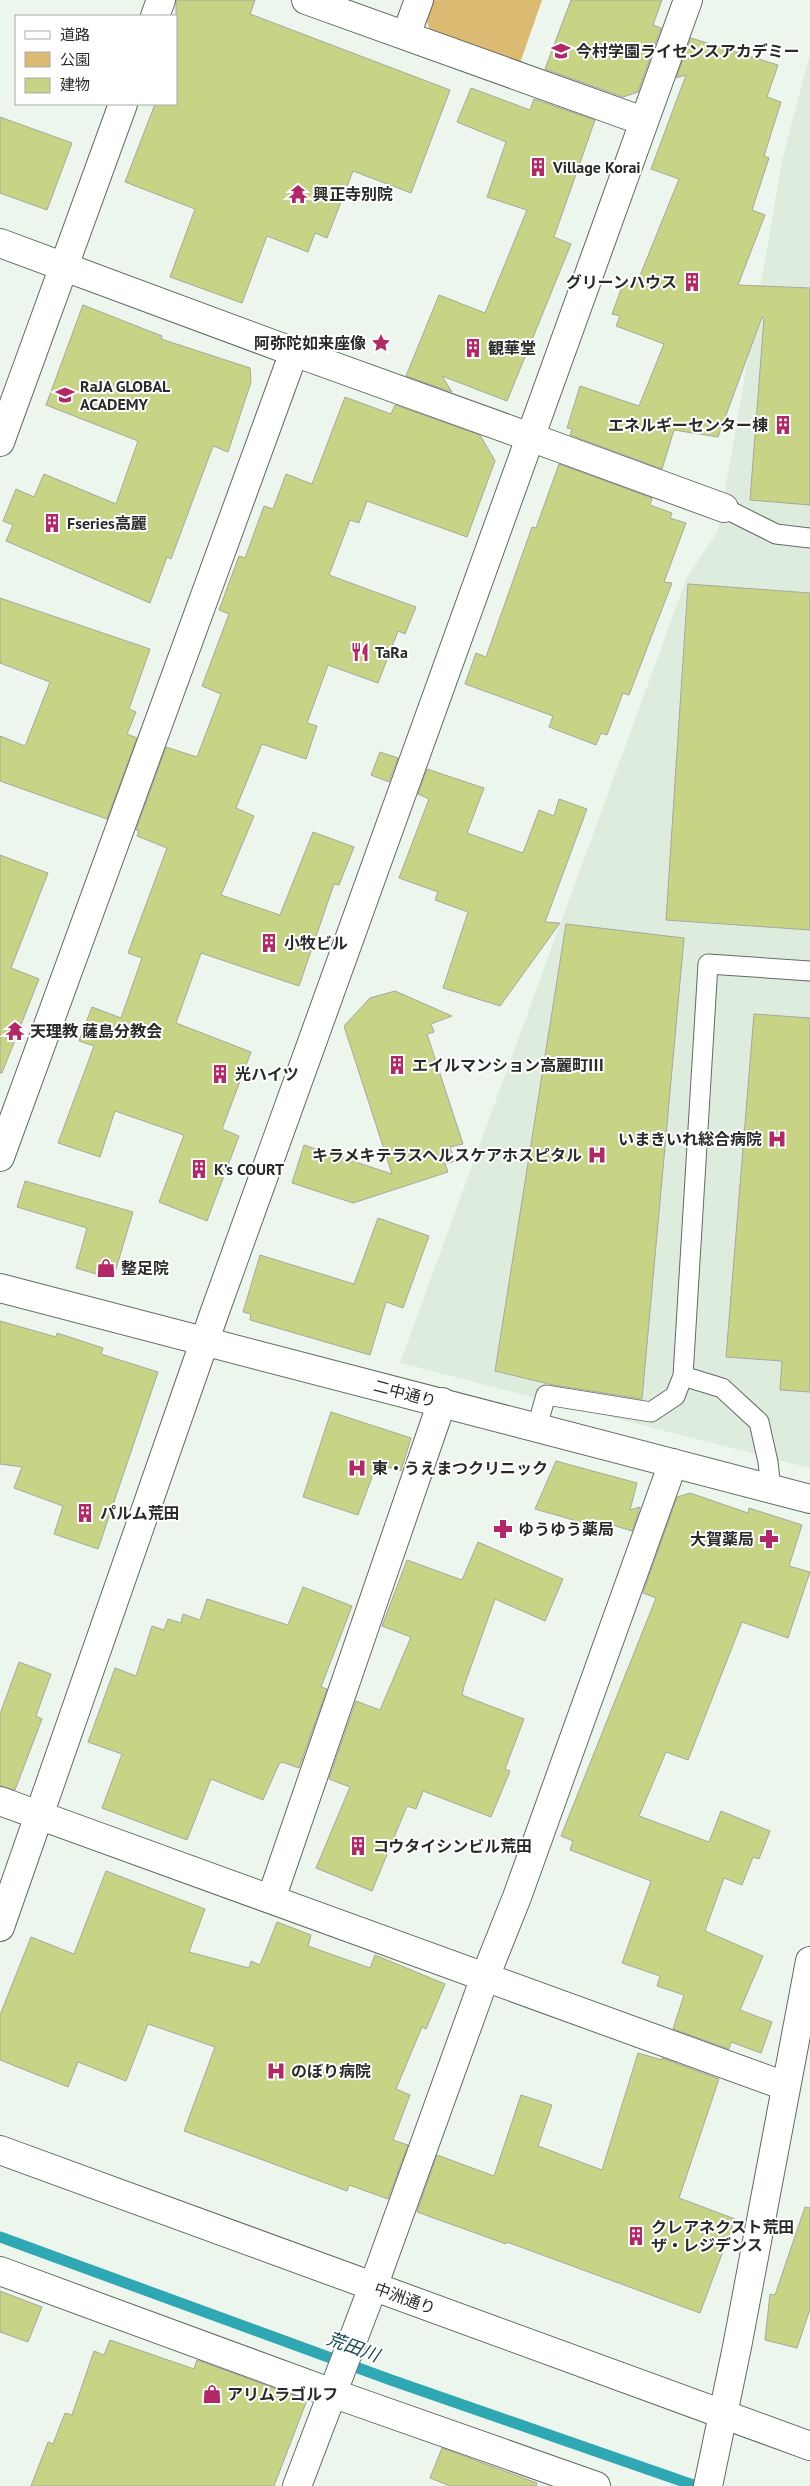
<svg xmlns="http://www.w3.org/2000/svg" width="810" height="2486" font-family="'PT Sans','Noto Sans JP',sans-serif">
  <rect width="100%" height="100%" fill="#edf6ed"/>
  <path fill="#ddecdd" d="M 810,54 L 810,1468 L 400,1363 L 687,577 L 718,531 L 783,156 Z"/>
  <path fill="#dbbb71" d="M 433,0 L 542,0 L 519,66 L 432,36 L 426,19 Z"/>
  <g fill="none" stroke-linecap="round" stroke-linejoin="round">
    <path stroke="#30a8b3" stroke-width="11" d="M 0,2237 L 391,2380 L 696,2486"/>
  </g>
  <path fill="#c7d385" stroke="#a6a89d" d="M 176,0 L 255,0 L 250,14 L 450,90 L 411,193 L 353,171 L 327,238 L 315,233 L 308,252 L 267,236 L 242,303 L 170,277 L 195,209 L 125,182 L 155,104 L 176,104 Z
    M 571,0 L 662,0 L 653,25 L 661,28 L 638,92 L 623,97 L 545,69 Z
    M 691,38 L 778,65 L 767,97 L 781,102 L 764,156 L 769,158 L 752,210 L 765,215 L 738,285 L 810,288 L 810,505 L 750,500 L 764,318 L 762,317 L 718,437 L 674,430 L 662,469 L 570,435 L 572,429 L 567,428 L 580,386 L 639,406 L 664,344 L 616,326 L 620,316 L 612,314 L 623,284 L 635,288 L 679,179 L 651,169 L 686,75 L 676,78 Z
    M 471,88 L 530,110 L 534,99 L 595,120 L 554,237 L 571,244 L 507,401 L 442,376 L 452,392 L 406,376 L 439,295 L 485,313 L 527,210 L 487,197 L 506,142 L 457,122 Z
    M 0,117 L 72,143 L 47,210 L 0,193 Z
    M 83,305 L 162,336 L 161,339 L 250,368 L 251,382 L 228,452 L 213,446 L 171,559 L 167,557 L 150,603 L 6,541 L 13,525 L 3,521 L 16,489 L 34,497 L 44,474 L 116,504 L 138,441 L 46,405 Z
    M 345,397 L 391,414 L 395,405 L 480,435 L 495,461 L 467,537 L 367,501 L 359,523 L 350,520 L 329,575 L 416,607 L 405,634 L 398,631 L 378,683 L 328,665 L 307,723 L 317,726 L 306,759 L 262,744 L 236,808 L 254,816 L 221,895 L 280,915 L 313,832 L 354,847 L 339,885 L 334,884 L 299,986 L 201,953 L 176,1023 L 251,1052 L 222,1129 L 239,1136 L 207,1221 L 159,1202 L 184,1135 L 115,1111 L 100,1157 L 58,1143 L 94,1046 L 79,1041 L 92,1007 L 121,1018 L 142,958 L 128,953 L 167,848 L 137,836 L 139,831 L 136,830 L 166,747 L 197,757 L 221,694 L 202,686 L 229,614 L 219,610 L 239,556 L 245,558 L 264,506 L 273,509 L 286,474 L 312,484 Z
    M 559,464 L 652,498 L 650,505 L 672,513 L 670,518 L 686,523 L 664,582 L 672,583 L 629,695 L 623,693 L 607,735 L 601,733 L 596,745 L 549,727 L 553,716 L 465,684 L 476,653 L 486,657 L 532,527 L 536,528 Z
    M 688,584 L 810,593 L 810,930 L 666,920 Z
    M 0,598 L 150,649 L 129,709 L 136,712 L 127,734 L 137,738 L 107,819 L 0,781 L 0,736 L 25,746 L 50,682 L 0,663 Z
    M 380,752 L 398,758 L 389,782 L 371,775 Z
    M 427,769 L 484,788 L 467,833 L 523,853 L 539,810 L 554,816 L 559,799 L 587,809 L 545,922 L 560,923 L 500,1006 L 443,988 L 468,912 L 435,900 L 438,892 L 399,878 L 429,799 L 418,794 Z
    M 0,855 L 48,873 L 11,968 L 39,979 L 2,1073 L 0,1073 Z
    M 566,924 L 684,938 L 642,1399 L 553,1385 L 495,1371 Z
    M 395,991 L 452,1016 L 431,1024 L 434,1032 L 427,1034 L 463,1144 L 450,1147 L 455,1161 L 445,1164 L 448,1172 L 353,1203 L 292,1183 L 304,1145 L 392,1174 L 344,1026 L 370,998 Z
    M 754,1014 L 810,1018 L 810,1392 L 780,1390 L 782,1361 L 726,1357 Z
    M 25,1181 L 133,1212 L 113,1279 L 76,1268 L 87,1228 L 17,1207 Z
    M 378,1218 L 429,1236 L 403,1308 L 386,1302 L 370,1355 L 250,1320 L 251,1314 L 243,1312 L 260,1255 L 354,1284 Z
    M 0,1321 L 56,1337 L 57,1333 L 103,1348 L 101,1354 L 158,1372 L 98,1549 L 54,1534 L 63,1506 L 14,1488 L 22,1467 L 0,1464 Z
    M 331,1412 L 411,1438 L 401,1471 L 377,1464 L 358,1515 L 303,1497 Z
    M 556,1461 L 637,1483 L 630,1510 L 640,1507 L 632,1531 L 596,1520 L 594,1526 L 535,1509 Z
    M 690,1493 L 748,1513 L 749,1508 L 802,1525 L 789,1566 L 810,1572 L 788,1638 L 742,1622 L 688,1760 L 666,1752 L 639,1816 L 709,1842 L 721,1811 L 770,1831 L 759,1859 L 753,1857 L 742,1885 L 724,1878 L 705,1931 L 763,1956 L 740,2010 L 772,2022 L 761,2053 L 731,2042 L 729,2049 L 673,2029 L 684,1995 L 657,1986 L 660,1976 L 622,1963 L 651,1881 L 570,1850 L 573,1841 L 561,1836 L 656,1598 L 643,1593 L 677,1497 Z
    M 478,1542 L 563,1579 L 545,1621 L 495,1599 L 464,1686 L 462,1695 L 524,1719 L 505,1769 L 510,1771 L 491,1817 L 423,1791 L 416,1809 L 407,1806 L 372,1891 L 316,1868 L 350,1787 L 329,1779 L 356,1701 L 380,1710 L 411,1637 L 382,1626 L 407,1560 L 462,1580 Z
    M 303,1587 L 352,1606 L 321,1687 L 327,1689 L 299,1768 L 282,1762 L 279,1764 L 263,1800 L 211,1779 L 187,1840 L 102,1808 L 122,1754 L 88,1742 L 115,1668 L 136,1676 L 152,1626 L 164,1630 L 168,1619 L 181,1623 L 183,1614 L 200,1620 L 207,1599 L 288,1625 Z
    M 19,1662 L 51,1674 L 36,1716 L 42,1719 L 15,1790 L 0,1786 L 0,1714 Z
    M 106,1871 L 205,1909 L 189,1952 L 249,1968 L 251,1961 L 260,1965 L 277,1922 L 311,1935 L 308,1946 L 370,1968 L 375,1955 L 445,1984 L 426,2029 L 422,2027 L 396,2089 L 410,2095 L 393,2140 L 408,2145 L 388,2199 L 349,2185 L 347,2191 L 184,2131 L 215,2047 L 148,2024 L 126,2081 L 78,2062 L 68,2087 L 0,2060 L 0,2015 L 31,1937 L 74,1954 Z
    M 638,2053 L 662,2060 L 662,2058 L 719,2079 L 679,2198 L 735,2219 L 700,2313 L 507,2242 L 506,2244 L 417,2212 L 437,2155 L 494,2176 L 521,2095 L 552,2105 L 538,2146 L 602,2170 Z
    M 805,2207 L 810,2208 L 810,2309 L 797,2348 L 765,2340 L 770,2294 L 775,2295 Z
    M 0,2291 L 42,2307 L 28,2342 L 0,2332 Z
    M 110,2340 L 194,2369 L 197,2360 L 307,2400 L 274,2486 L 31,2486 L 48,2442 L 53,2444 L 65,2413 L 72,2415 L 94,2351 L 104,2355 Z
    M 442,2448 L 537,2483 L 536,2486 L 450,2486 L 430,2478 Z"/>
  <g fill="none" stroke-linecap="round" stroke-linejoin="round">
    <g stroke="#636b63" stroke-width="21">
      <path id="service" d="M 724,508 L 776,534 L 810,538
        M 683,1376 L 722,1388 L 759,1422 L 768,1462 L 771,1489
        M 537,1427 L 546,1395 L 651,1412 L 675,1396 L 683,1376 L 708,964 L 810,971"/>
    </g>
    <g stroke="#636b63" stroke-width="30">
      <path id="minor" d="M 306,0 L 643,121
        M 155,16 L 161,0
        M 406,35 L 419,0
        M 530,437 L 724,508
        M 0,442 L 123,104
        M 0,1157 L 294,352
        M 0,1801 L 785,2086
        M 271,1899 L 442,1402
        M 0,1927 L 214,1314 L 688,0
        M 0,2271 L 332,2393 L 596,2486
        M 297,2486 L 373,2287 L 485,1977 L 517,1897 L 673,1463
        M 708,2486 L 737,2347 L 810,1961"/>
    </g>
    <g stroke="#636b63" stroke-width="30">
      <path id="tertiary" d="M 0,243 L 294,352 L 530,437
        M 0,1288 L 810,1499
        M 0,2150 L 810,2446"/>
    </g>
    <use href="#service" stroke="#fff" stroke-width="19"/>
    <use href="#minor" stroke="#fff" stroke-width="28"/>
    <use href="#tertiary" stroke="#fff" stroke-width="28"/>
  </g>
  <defs>
    <g id="university-bare" transform="scale(1.5)"><path d="M0-5L7-2L0 1L-7-2ZM-4 1L0 2.5L4 1V4Q0 6-4 4Z" fill="#b22766" stroke="#fff" stroke-width="2.5" paint-order="stroke"/></g>
    <g id="building-bare" transform="scale(1.5)"><path d="M-4-6H4V6H1V3H-1V6H-4ZM-2.5-4.3h1.7v1.8h-1.7ZM.8-4.3h1.7v1.8H.8ZM-2.5-1h1.7V.8h-1.7ZM.8-1h1.7V.8H.8Z" fill="#b22766" stroke="#fff" stroke-width="2.5" paint-order="stroke"/></g>
    <g id="temple-bare" transform="scale(1.5)"><path d="M0-6L5-2H3V0L6.5 2.5H4V6H1.5V3h-3V6H-4V2.5H-6.5L-3 0V-2H-5Z" fill="#b22766" stroke="#fff" stroke-width="2.5" paint-order="stroke"/></g>
    <g id="sight-bare" transform="scale(1.5)"><path d="M0-6L1.8-2.2L6-1.7L2.9 1.2L3.7 5.4L0 3.3L-3.7 5.4L-2.9 1.2L-6-1.7L-1.8-2.2Z" fill="#b22766" stroke="#fff" stroke-width="2.5" paint-order="stroke"/></g>
    <g id="school-bare" transform="scale(1.5)"><path d="M0-5L7-2L0 1L-7-2ZM-4 1L0 2.5L4 1V4Q0 6-4 4Z" fill="#b22766" stroke="#fff" stroke-width="2.5" paint-order="stroke"/></g>
    <g id="restaurant-bare" transform="scale(1.5)"><path d="M-5-6h1v4h1v-4h1v4h1v-4h1v5L-1.5 .5V6h-2V.5L-5-1ZM5-6V6H3V1.5H1.5Q1.5-4 5-6Z" fill="#b22766" stroke="#fff" stroke-width="2.5" paint-order="stroke"/></g>
    <g id="hospital-bare" transform="scale(1.5)"><path d="M-5-5h3v3.5h4V-5h3V5h-3V1.5h-4V5h-3Z" fill="#b22766" stroke="#fff" stroke-width="2.5" paint-order="stroke"/></g>
    <g id="shop-bare" transform="scale(1.5)"><path d="M-5-2.5h2.3a2.7 3.5 0 0 1 5.4 0H5L5.5 6h-11ZM-1.5-2.5h3a1.5 2.3 0 0 0-3 0Z" fill="#b22766" stroke="#fff" stroke-width="2.5" paint-order="stroke"/></g>
    <g id="pharmacy-bare" transform="scale(1.5)"><path d="M-2-6h4v4h4v4h-4v4h-4v-4h-4v-4h4Z" fill="#b22766" stroke="#fff" stroke-width="2.5" paint-order="stroke"/></g>
  </defs>
  <g fill-rule="evenodd">
    <use href="#university-bare" x="561" y="51"/>
    <use href="#building-bare" x="538" y="167"/>
    <use href="#temple-bare" x="298" y="194"/>
    <use href="#building-bare" x="692" y="282"/>
    <use href="#sight-bare" x="381" y="343"/>
    <use href="#building-bare" x="473" y="348"/>
    <use href="#school-bare" x="65" y="395"/>
    <use href="#building-bare" x="783" y="425"/>
    <use href="#building-bare" x="52" y="523"/>
    <use href="#restaurant-bare" x="360" y="652"/>
    <use href="#building-bare" x="269" y="943"/>
    <use href="#temple-bare" x="15" y="1031"/>
    <use href="#building-bare" x="397" y="1065"/>
    <use href="#building-bare" x="220" y="1074"/>
    <use href="#hospital-bare" x="777" y="1139"/>
    <use href="#hospital-bare" x="597" y="1155"/>
    <use href="#building-bare" x="199" y="1169"/>
    <use href="#shop-bare" x="106" y="1268"/>
    <use href="#hospital-bare" x="357" y="1468"/>
    <use href="#building-bare" x="85" y="1513"/>
    <use href="#pharmacy-bare" x="503" y="1529"/>
    <use href="#pharmacy-bare" x="769" y="1539"/>
    <use href="#building-bare" x="358" y="1846"/>
    <use href="#hospital-bare" x="276" y="2071"/>
    <use href="#building-bare" x="636" y="2236"/>
    <use href="#shop-bare" x="212" y="2394"/>
  </g>
  <g text-anchor="middle" stroke-width="4" stroke-linejoin="round" paint-order="stroke">
    <g font-size="16" font-weight="bold" fill="#282b28" stroke="#fff" text-anchor="start">
      <text x="576" y="57">今村学園ライセンスアカデミー</text>
      <text x="553" y="173">Village Korai</text>
      <text x="313" y="200">興正寺別院</text>
      <text x="677" y="288" text-anchor="end">グリーンハウス</text>
      <text x="366" y="349" text-anchor="end">阿弥陀如来座像</text>
      <text x="488" y="354">観華堂</text>
      <text x="80" y="392">RaJA GLOBAL<tspan x="80" dy="18">ACADEMY</tspan></text>
      <text x="768" y="431" text-anchor="end">エネルギーセンター棟</text>
      <text x="67" y="529">Fseries高麗</text>
      <text x="375" y="658">TaRa</text>
      <text x="284" y="949">小牧ビル</text>
      <text x="30" y="1037">天理教 薩島分教会</text>
      <text x="412" y="1071">エイルマンション高麗町Ⅲ</text>
      <text x="235" y="1080">光ハイツ</text>
      <text x="762" y="1145" text-anchor="end">いまきいれ総合病院</text>
      <text x="582" y="1161" text-anchor="end">キラメキテラスヘルスケアホスピタル</text>
      <text x="214" y="1175">K’s COURT</text>
      <text x="121" y="1274">整足院</text>
      <text x="372" y="1474">東・うえまつクリニック</text>
      <text x="100" y="1519">パルム荒田</text>
      <text x="518" y="1535">ゆうゆう薬局</text>
      <text x="754" y="1545" text-anchor="end">大賀薬局</text>
      <text x="373" y="1852">コウタイシンビル荒田</text>
      <text x="291" y="2077">のぼり病院</text>
      <text x="651" y="2233">クレアネクスト荒田<tspan x="651" dy="18">ザ・レジデンス</tspan></text>
      <text x="227" y="2400">アリムラゴルフ</text>
    </g>
    <g font-size="16" fill="#282b28" stroke="#fff">
      <text transform="translate(405 1393) rotate(15)" y="6">二中通り</text>
      <text transform="translate(405 2298) rotate(20)" y="6">中洲通り</text>
    </g>
    <g font-size="18" font-style="italic" fill="#15484d" stroke="#fff">
      <text transform="translate(353 2347) rotate(20)" y="6">荒田川</text>
    </g>
  </g>
  <rect x="15" y="15" width="162" height="90" fill="#ffffff" stroke="#a9aaa9"/>
  <rect x="25" y="31" width="25" height="8" fill="#ffffff" stroke="#a9aaa9"/>
  <text x="60" y="40" font-size="15" fill="#282b28">道路</text>
  <rect x="25" y="52" width="25" height="15" fill="#dbbb71" stroke="#a9aaa9"/>
  <text x="60" y="65" font-size="15" fill="#282b28">公園</text>
  <rect x="25" y="78" width="25" height="15" fill="#c7d385" stroke="#a9aaa9"/>
  <text x="60" y="90" font-size="15" fill="#282b28">建物</text>
</svg>
